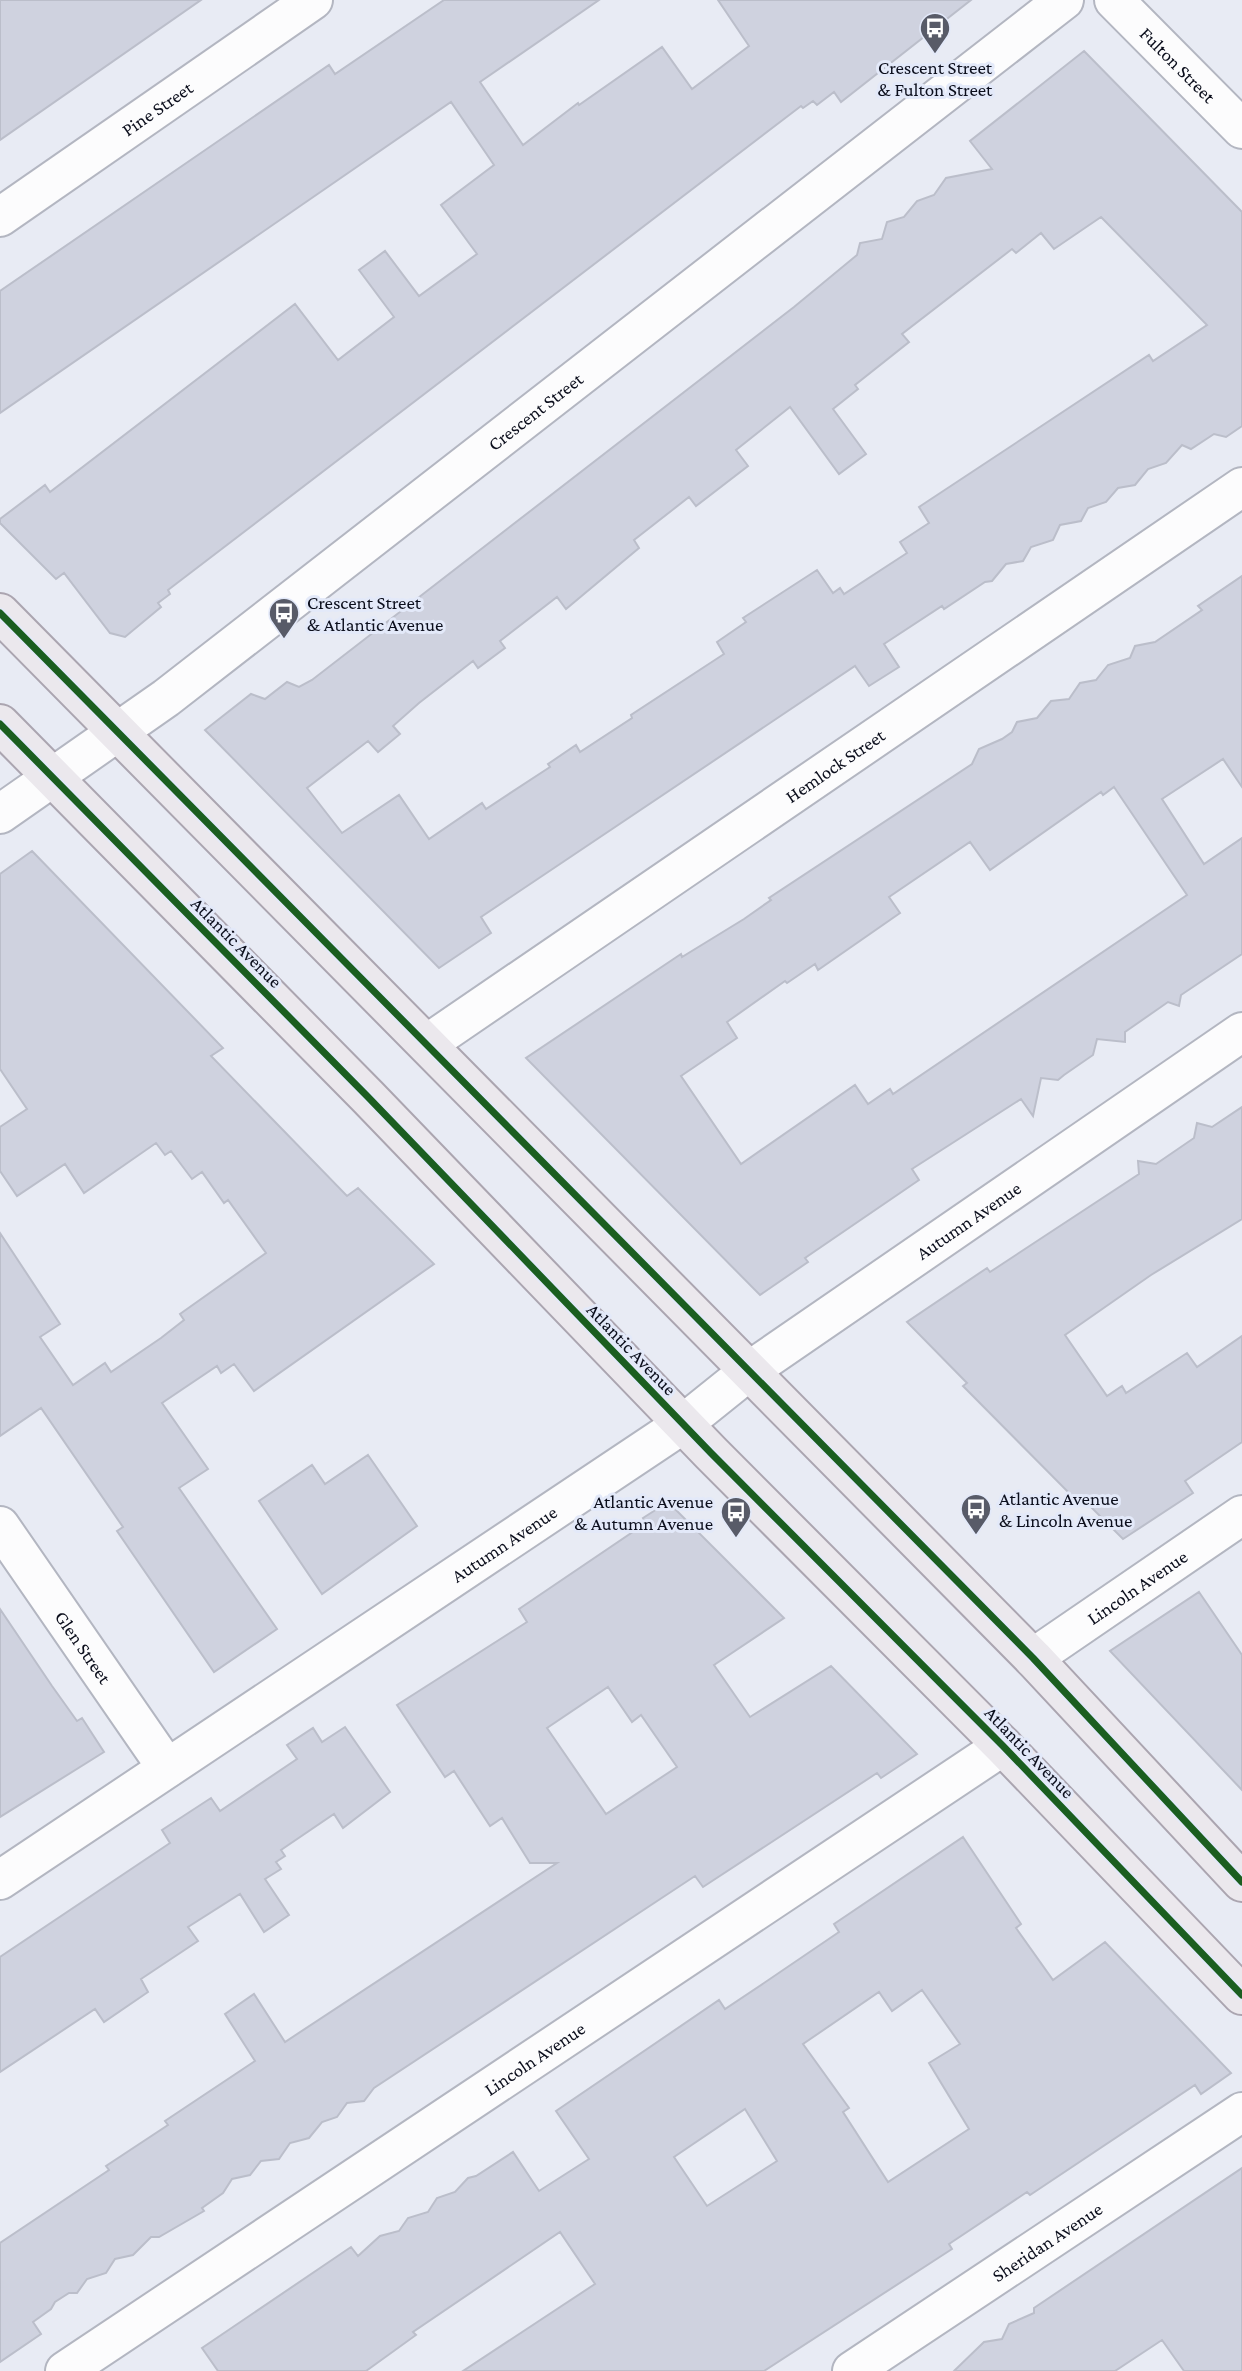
<svg xmlns="http://www.w3.org/2000/svg" width="1242" height="2371" font-family="'Crimson Pro',serif">
  <rect width="100%" height="100%" fill="#e8ebf4"/>
  <path fill="#cfd2df" stroke="#bbbeca" stroke-width="2" fill-rule="evenodd" d="M 0,0 L 201,0 L 0,140 Z
    M 444,0 L 599,0 L 480,82 L 523,145 L 578,103 L 579,105 L 662,47 L 692,89 L 720,68 L 749,46 L 718,0 L 971,0 L 841,102 L 834,92 L 817,105 L 813,101 L 803,108 L 801,106 L 168,590 L 170,594 L 158,603 L 161,607 L 125,637 L 110,633 L 64,573 L 56,579 L 0,523 L 0,519 L 45,485 L 50,492 L 295,304 L 338,360 L 394,317 L 359,270 L 385,251 L 419,296 L 477,254 L 441,205 L 494,165 L 451,102 L 0,413 L 0,291 L 329,65 L 335,74 Z
    M 1084,51 L 1242,212 L 1242,426 L 1226,437 L 1214,434 L 1191,449 L 1182,445 L 1166,463 L 1148,469 L 1135,485 L 1118,488 L 1106,502 L 1088,508 L 1081,521 L 1060,525 L 1053,540 L 1031,547 L 1023,561 L 1006,564 L 992,581 L 985,582 L 944,609 L 942,606 L 884,644 L 899,667 L 869,686 L 855,666 L 481,917 L 491,933 L 439,968 L 205,730 L 251,694 L 265,699 L 287,682 L 299,687 L 312,680 L 794,307 L 857,255 L 860,243 L 882,239 L 887,222 L 904,217 L 917,201 L 934,195 L 946,178 L 992,169 L 970,141 ZM 1101,217 L 1207,325 L 1153,361 L 1149,355 L 919,507 L 929,523 L 900,542 L 907,553 L 844,594 L 840,588 L 833,593 L 817,570 L 743,618 L 746,622 L 717,642 L 724,654 L 631,715 L 632,718 L 580,752 L 576,745 L 548,764 L 550,767 L 486,809 L 482,803 L 429,839 L 399,795 L 342,833 L 307,788 L 368,741 L 378,752 L 400,734 L 393,726 L 419,703 L 473,661 L 478,668 L 505,648 L 500,641 L 557,597 L 566,609 L 639,548 L 634,540 L 689,497 L 696,506 L 748,466 L 736,450 L 790,407 L 839,474 L 866,454 L 833,409 L 858,389 L 855,385 L 909,342 L 902,334 L 1012,249 L 1016,253 L 1041,233 L 1054,249 Z
    M 1242,576 L 1242,787 L 1223,759 L 1162,799 L 1204,864 L 1242,838 L 1242,954 L 1181,995 L 1179,1006 L 1168,1002 L 1125,1032 L 1125,1042 L 1097,1039 L 1093,1055 L 1064,1075 L 1058,1080 L 1041,1078 L 1033,1116 L 1021,1099 L 912,1169 L 919,1180 L 805,1258 L 808,1262 L 760,1295 L 526,1058 L 681,954 L 682,957 L 744,919 L 771,900 L 769,898 L 972,764 L 979,749 L 1002,739 L 1012,732 L 1017,722 L 1037,718 L 1051,701 L 1069,699 L 1080,683 L 1096,680 L 1108,665 L 1130,658 L 1135,646 L 1155,642 L 1202,610 L 1198,606 ZM 1114,787 L 1187,895 L 893,1094 L 890,1089 L 868,1104 L 855,1085 L 741,1164 L 681,1076 L 737,1038 L 727,1022 L 785,981 L 787,983 L 815,964 L 818,970 L 900,913 L 889,897 L 970,842 L 990,870 L 1101,792 L 1103,795 Z
    M 32,851 L 223,1048 L 211,1056 L 347,1196 L 358,1188 L 434,1264 L 254,1391 L 234,1364 L 221,1373 L 217,1366 L 162,1403 L 208,1469 L 179,1488 L 277,1629 L 214,1672 L 117,1531 L 123,1527 L 41,1408 L 0,1436 L 0,1233 L 60,1324 L 40,1337 L 73,1385 L 105,1363 L 111,1372 L 161,1338 L 184,1320 L 180,1314 L 266,1253 L 228,1200 L 224,1203 L 202,1172 L 192,1179 L 171,1151 L 165,1155 L 156,1143 L 84,1193 L 65,1164 L 17,1196 L 0,1171 L 0,1127 L 27,1109 L 0,1069 L 0,874 Z
    M 1242,1107 L 1242,1219 L 1151,1275 L 1065,1335 L 1107,1396 L 1122,1386 L 1126,1393 L 1187,1353 L 1197,1367 L 1242,1336 L 1242,1442 L 1185,1481 L 1193,1493 L 1123,1539 L 1083,1499 L 1078,1502 L 963,1386 L 967,1383 L 907,1322 L 987,1268 L 990,1272 L 1139,1174 L 1138,1161 L 1156,1164 L 1194,1138 L 1197,1123 L 1212,1127 Z
    M 368,1455 L 417,1526 L 322,1594 L 259,1501 L 312,1465 L 325,1484 Z
    M 668,1502 L 784,1618 L 714,1665 L 750,1717 L 831,1666 L 917,1754 L 881,1778 L 877,1773 L 703,1887 L 695,1876 L 374,2088 L 364,2101 L 347,2103 L 337,2117 L 322,2122 L 309,2138 L 290,2143 L 279,2159 L 261,2161 L 250,2175 L 232,2179 L 223,2193 L 202,2208 L 204,2211 L 159,2237 L 151,2237 L 133,2255 L 115,2259 L 106,2273 L 87,2279 L 77,2293 L 69,2293 L 55,2302 L 51,2309 L 33,2322 L 41,2334 L 0,2362 L 0,2243 L 109,2170 L 106,2166 L 168,2125 L 165,2121 L 255,2061 L 225,2014 L 254,1994 L 285,2042 L 557,1863 L 530,1863 L 502,1818 L 490,1826 L 454,1771 L 445,1777 L 397,1705 L 527,1622 L 519,1609 L 646,1523 L 643,1518 ZM 608,1687 L 632,1722 L 641,1715 L 677,1767 L 606,1814 L 547,1728 Z
    M 1199,1592 L 1242,1655 L 1242,1790 L 1110,1651 Z
    M 0,1609 L 52,1686 L 77,1721 L 82,1718 L 104,1752 L 0,1817 Z
    M 345,1727 L 390,1792 L 343,1828 L 334,1814 L 281,1850 L 285,1856 L 276,1862 L 281,1869 L 265,1879 L 289,1915 L 264,1932 L 240,1894 L 188,1927 L 198,1941 L 141,1979 L 148,1992 L 104,2022 L 95,2009 L 0,2072 L 0,1957 L 170,1843 L 162,1830 L 211,1798 L 220,1811 L 297,1759 L 287,1745 L 313,1728 L 322,1742 Z
    M 963,1837 L 1021,1924 L 1016,1928 L 1053,1980 L 1105,1942 L 1231,2073 L 1201,2094 L 1195,2085 L 1030,2195 L 1027,2192 L 949,2244 L 952,2249 L 764,2371 L 463,2371 L 595,2284 L 560,2232 L 413,2332 L 416,2335 L 366,2371 L 218,2371 L 202,2348 L 351,2247 L 358,2256 L 380,2236 L 399,2231 L 408,2218 L 428,2212 L 437,2198 L 455,2192 L 468,2178 L 476,2176 L 513,2152 L 539,2191 L 589,2159 L 556,2111 L 719,2000 L 725,2009 L 764,1983 L 839,1932 L 834,1924 ZM 922,1990 L 960,2044 L 929,2063 L 969,2129 L 888,2182 L 843,2112 L 849,2108 L 803,2044 L 879,1992 L 892,2011 ZM 745,2109 L 777,2161 L 707,2206 L 674,2157 Z
    M 1242,2168 L 1242,2371 L 1184,2371 L 1162,2340 L 1115,2371 L 954,2371 L 984,2342 L 1002,2339 L 1009,2324 L 1034,2313 L 1034,2308 Z"/>
  <g fill="none" stroke-linecap="round" stroke-linejoin="round">
    <g stroke="#b3b6c1" stroke-width="42">
      <g id="street">
        <path id="s1" d="M 0,217 L 313,0"/>
        <path id="s2" d="M 0,814 L 166,698 L 1064,0"/>
        <path id="s3" d="M 427,1044 L 1242,487"/>
        <path id="s4" d="M 0,1526 L 167,1768"/>
        <path id="s5" d="M 1033,1658 L 1242,1515"/>
        <path id="s6" d="M 0,1880 L 683,1424 L 749,1371 L 1242,1032"/>
        <path id="s7" d="M 65,2371 L 1003,1746"/>
        <path id="s8" d="M 852,2371 L 1242,2112"/>
      </g>
    </g>
    <g stroke="#b3b6c1" stroke-width="42">
      <g id="secondary">
        <path id="s9" d="M 1114,0 L 1242,129"/>
      </g>
    </g>
    <g stroke="#aba5b0" stroke-width="42">
      <path id="primary" d="M 0,613 L 1033,1658 L 1242,1882
        M 0,724 L 368,1097 L 711,1453 L 1003,1746 L 1242,1995"/>
    </g>
    <use href="#street" stroke="#fcfcfd" stroke-width="38"/>
    <use href="#secondary" stroke="#fcfcfd" stroke-width="38"/>
    <use href="#primary" stroke="#ebe8ed" stroke-width="38"/>
    <g stroke="#e3e9f9" stroke-width="11">
      <path id="cycleway" d="M 0,613 L 1033,1658 L 1242,1882
        M 0,724 L 368,1097 L 711,1453 L 1003,1746 L 1242,1995"/>
    </g>
    <use href="#cycleway" stroke="#1b5e20" stroke-width="7"/>
  </g>
  <defs>
    <g id="bus-pin" transform="scale(1.575)"><path d="M0 17L-7.5 6A9.5 9.5 0 1 1 7.5 6Z" fill="#585b68" stroke="#e3e9f9"/><path d="M-5-6H5V4H4V6H2V4H-2V6H-4V4H-5ZM-3.5-4V0h7V-4ZM-3.5 1.2v1.5H-2V1.2ZM2 1.2v1.5H3.5V1.2Z" fill="#fff"/></g>
  </defs>
  <g fill-rule="evenodd">
    <use href="#bus-pin" x="935" y="28"/>
    <use href="#bus-pin" x="284" y="613"/>
    <use href="#bus-pin" x="976" y="1509"/>
    <use href="#bus-pin" x="736" y="1512"/>
  </g>
  <g text-anchor="middle" stroke-width="6" stroke-linejoin="round" paint-order="stroke">
    <g font-size="19" fill="#0b0e1c" stroke="#e3e9f9">
      <text dy="7" stroke="none"><textPath href="#s9" startOffset="91">Fulton Street</textPath></text>
      <text dy="7" stroke="none"><textPath href="#s1" startOffset="191">Pine Street</textPath></text>
      <text dy="7" stroke="none"><textPath href="#s2" startOffset="670">Crescent Street</textPath></text>
      <text dy="7" stroke="none"><textPath href="#s3" startOffset="494">Hemlock Street</textPath></text>
      <text transform="translate(237 942) rotate(45)" y="7">Atlantic Avenue</text>
      <text dy="7" stroke="none"><textPath href="#s6" startOffset="1172">Autumn Avenue</textPath></text>
      <text transform="translate(632 1349) rotate(46)" y="7">Atlantic Avenue</text>
      <text dy="7" stroke="none"><textPath href="#s6" startOffset="606">Autumn Avenue</textPath></text>
      <text dy="7" stroke="none"><textPath href="#s5" startOffset="126">Lincoln Avenue</textPath></text>
      <text dy="7" stroke="none"><textPath href="#s4" startOffset="147">Glen Street</textPath></text>
      <text transform="translate(1030 1752) rotate(46)" y="7">Atlantic Avenue</text>
      <text dy="7" stroke="none"><textPath href="#s7" startOffset="564">Lincoln Avenue</textPath></text>
      <text dy="7" stroke="none"><textPath href="#s8" startOffset="234">Sheridan Avenue</textPath></text>
    </g>
    <g font-size="19" fill="#0b0e1c" stroke="#e3e9f9" text-anchor="start">
      <text x="935" y="74" text-anchor="middle">Crescent Street<tspan x="935" dy="22">&amp; Fulton Street</tspan></text>
      <text x="307" y="609">Crescent Street<tspan x="307" dy="22">&amp; Atlantic Avenue</tspan></text>
      <text x="999" y="1505">Atlantic Avenue<tspan x="999" dy="22">&amp; Lincoln Avenue</tspan></text>
      <text x="713" y="1508" text-anchor="end">Atlantic Avenue<tspan x="713" dy="22">&amp; Autumn Avenue</tspan></text>
    </g>
  </g>
</svg>
